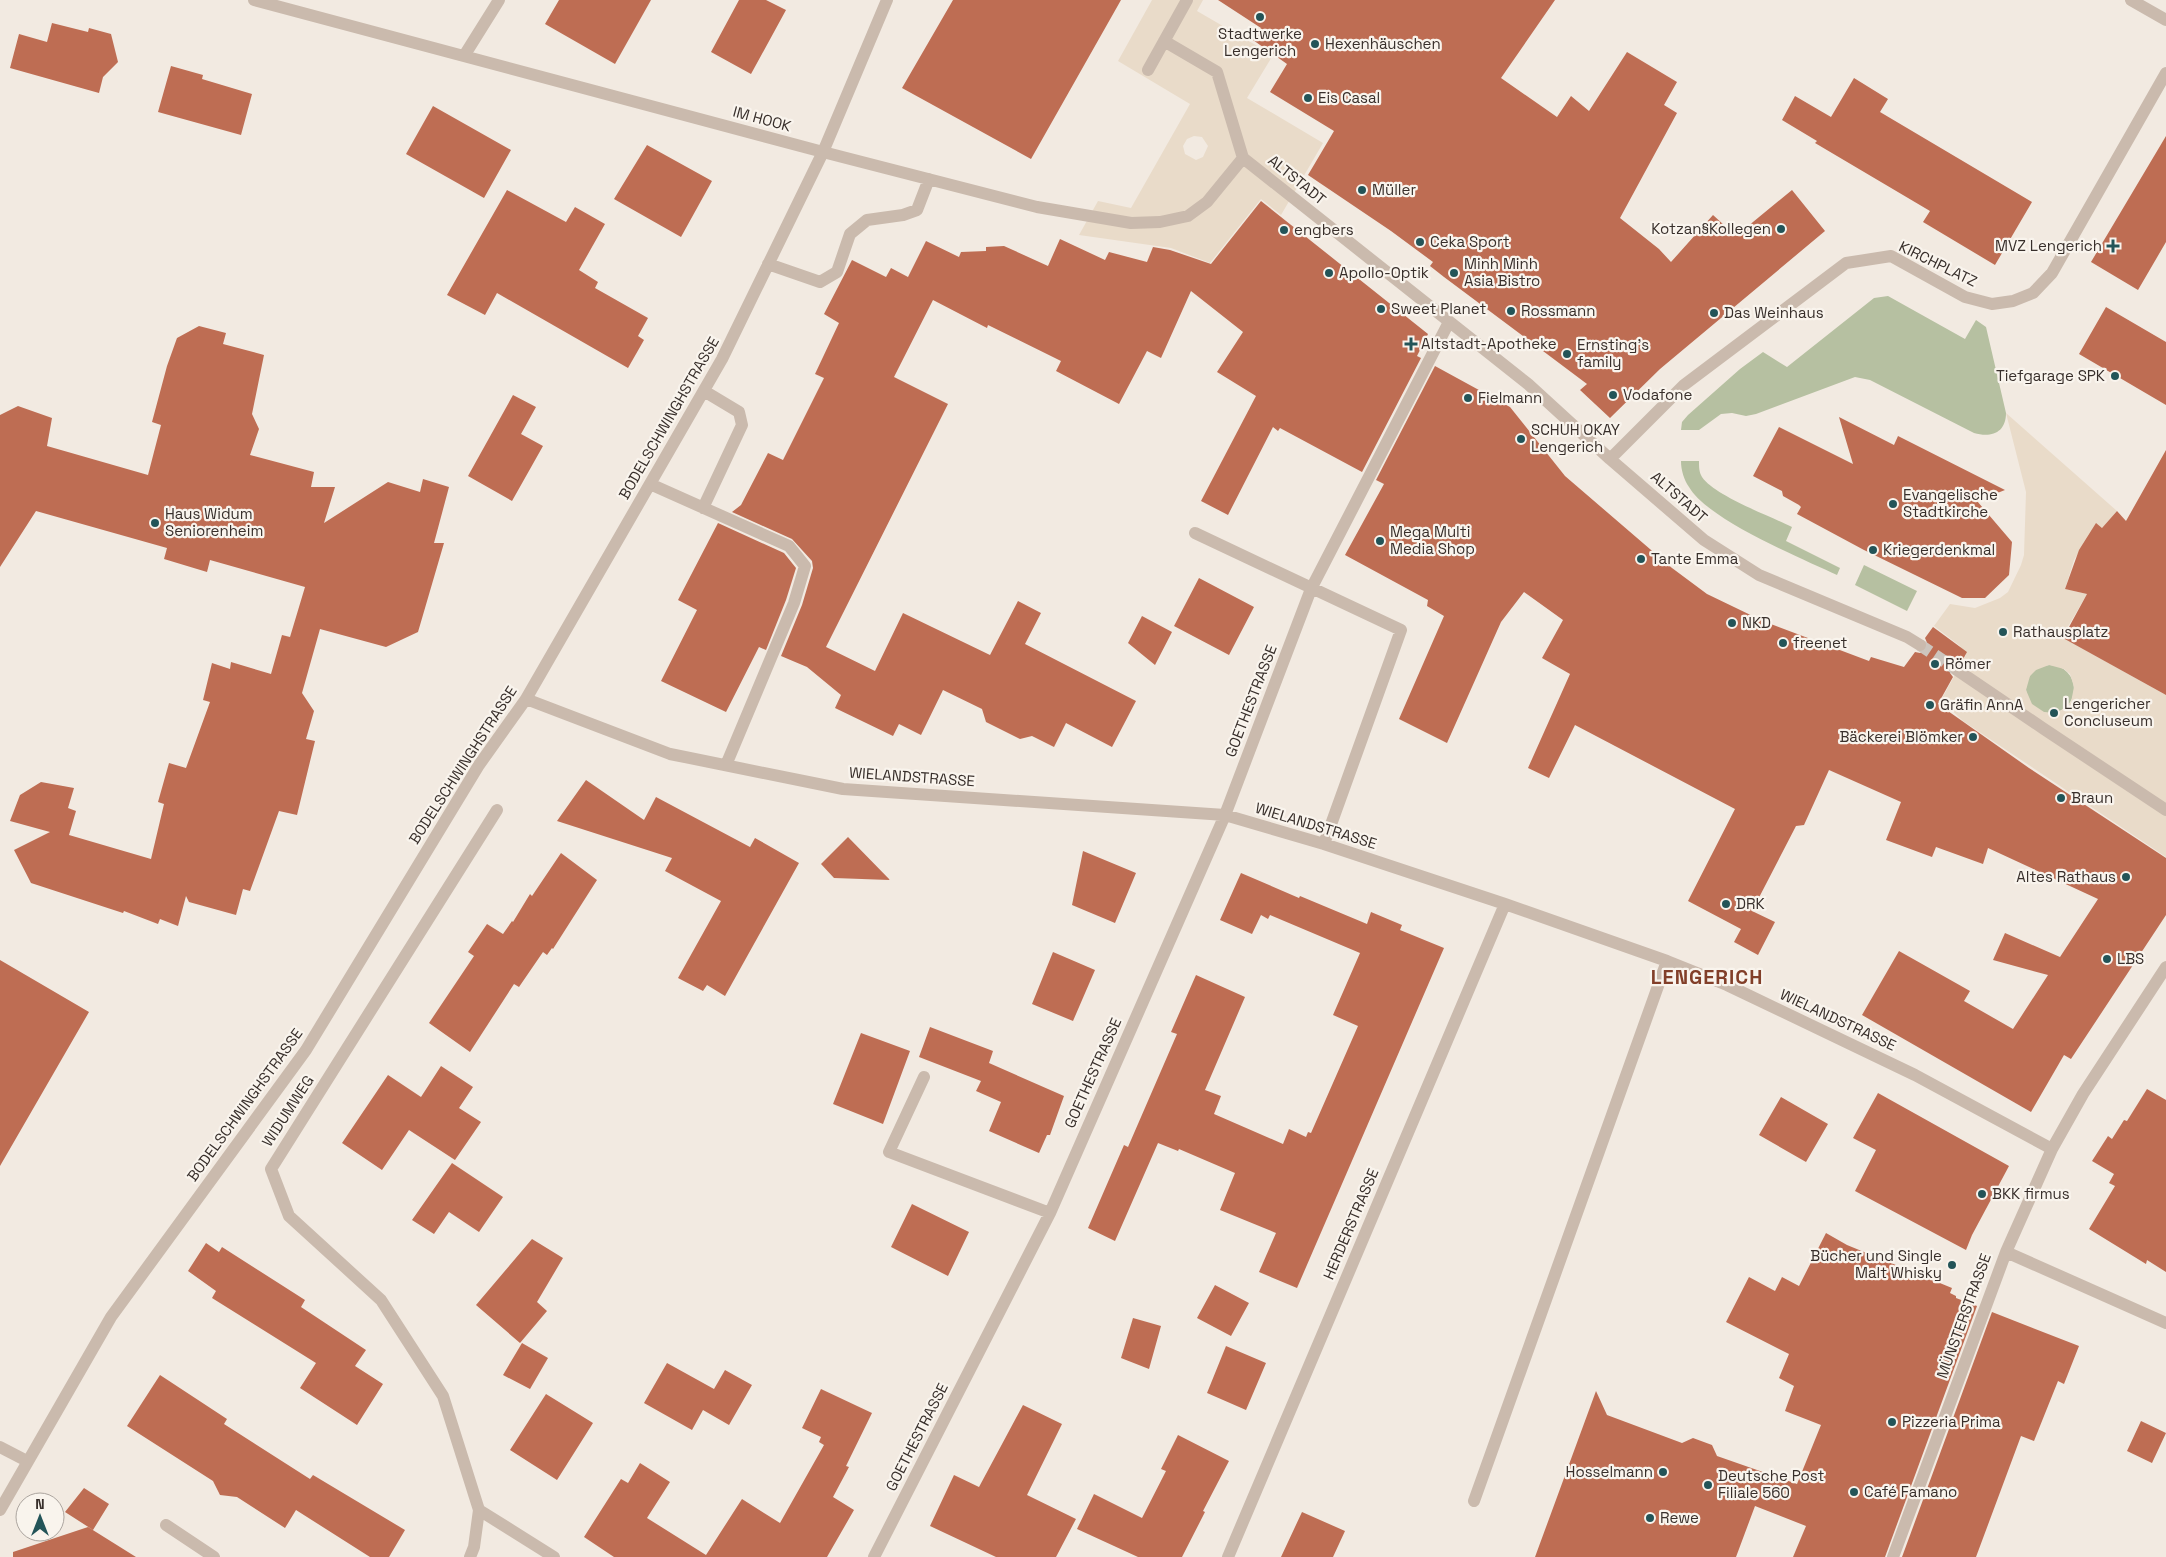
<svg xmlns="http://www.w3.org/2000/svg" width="2166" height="1557" font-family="'Space Grotesk',sans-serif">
  <rect width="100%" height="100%" fill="#f2eae1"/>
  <path fill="#b6c0a1" d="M 1888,296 L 1965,339 L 1976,320 L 1986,327 L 2006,413 C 2006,433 1991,438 1974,433 L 1870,380 L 1855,377 L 1756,414 L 1746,416 L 1732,413 L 1721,414 L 1699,430 L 1681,430 L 1682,422 L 1688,415 L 1740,369 L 1763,352 L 1787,367 L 1874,298 Z
    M 1681,461 L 1699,461 C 1699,467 1699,472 1702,477 C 1715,496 1770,516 1792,527 L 1786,541 L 1840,568 L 1837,575 C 1801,558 1708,520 1689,487 C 1684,480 1681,470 1681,461 Z
    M 1864,565 L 1917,591 L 1907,611 L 1855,585 Z
    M2026 689a24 24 0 1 1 48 0a24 24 0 1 1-48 0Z"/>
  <path fill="#e9dbc9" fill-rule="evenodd" d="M 1152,0 L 1203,0 L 1197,11 L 1273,55 L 1247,98 L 1323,143 L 1281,215 L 1261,199 L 1210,263 L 1171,248 L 1079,235 L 1098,201 L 1131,208 L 1190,104 L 1118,61 ZM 1194,136 L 1202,137 L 1208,146 L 1203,157 L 1196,160 L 1185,154 L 1183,146 L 1187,139 Z
    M 2006,413 L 2117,511 L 2102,528 L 2096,524 L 2074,560 L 2065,589 L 2087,594 L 2062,637 L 2164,694 L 2166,691 L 2166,857 L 1963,721 L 1941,700 L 1966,655 L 1960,646 L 1934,626 L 1950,604 L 1975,608 L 2000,598 L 2008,592 L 2021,565 L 2024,555 L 2026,492 ZM 2049,665 L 2064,669 L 2070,674 L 2074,687 L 2071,702 L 2059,712 L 2051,713 L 2044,712 L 2032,704 L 2026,690 L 2030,676 L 2036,670 Z"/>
  <path fill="#be6d53" d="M 559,0 L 651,0 L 615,64 L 545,24 Z
    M 739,0 L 766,0 L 786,10 L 751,74 L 711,52 Z
    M 953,0 L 1121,0 L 1031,159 L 902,88 Z
    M 1218,0 L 1555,0 L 1501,78 L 1557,117 L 1571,96 L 1589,111 L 1627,52 L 1677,82 L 1664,105 L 1677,113 L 1620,218 L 1659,249 L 1671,262 L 1713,215 L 1736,236 L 1792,190 L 1825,231 L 1660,369 L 1610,418 L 1580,390 L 1587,384 L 1444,277 L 1430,266 L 1433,262 L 1391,231 L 1308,175 L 1334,131 L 1270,92 L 1287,64 L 1253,40 L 1261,28 Z
    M 52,23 L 88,32 L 89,28 L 111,34 L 118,62 L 103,77 L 99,93 L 10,68 L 19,34 L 47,42 Z
    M 171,66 L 203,75 L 202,79 L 252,94 L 241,135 L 158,112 Z
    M 1854,78 L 1888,99 L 1880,112 L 2032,202 L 1995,265 L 1923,222 L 1930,211 L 1815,143 L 1817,141 L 1782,120 L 1795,96 L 1831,117 Z
    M 433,106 L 511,150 L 484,198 L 406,154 Z
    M 2166,136 L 2166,242 L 2138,290 L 2091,262 Z
    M 647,145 L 712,181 L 681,237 L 614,199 Z
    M 507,190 L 566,222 L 575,207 L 605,224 L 579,270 L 598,282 L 595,288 L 648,318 L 638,336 L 644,340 L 628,368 L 497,293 L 485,315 L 447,295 Z
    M 1261,201 L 1428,334 L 1417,356 L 1421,358 L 1362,472 L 1280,428 L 1278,431 L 1273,427 L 1228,515 L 1201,501 L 1256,396 L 1217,372 L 1243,332 L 1191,291 L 1161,358 L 1147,351 L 1119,404 L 1056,371 L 1061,361 L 988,325 L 987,328 L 933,300 L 894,377 L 948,404 L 826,647 L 875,671 L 903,613 L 990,655 L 1018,601 L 1041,613 L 1025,644 L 1136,701 L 1112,747 L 1066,723 L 1054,747 L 1032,736 L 1020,739 L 986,722 L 982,709 L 943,690 L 921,735 L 899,724 L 893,736 L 835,708 L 841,695 L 807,667 L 781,656 L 802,605 L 813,568 L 812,561 L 792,539 L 732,512 L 741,505 L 768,453 L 783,460 L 824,378 L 815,374 L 839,323 L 824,314 L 852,260 L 886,277 L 891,268 L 908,277 L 926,241 L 959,257 L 961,252 L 986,251 L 986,247 L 1004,246 L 1048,266 L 1060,239 L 1105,260 L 1109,252 L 1147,262 L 1153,247 L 1170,250 L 1211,264 Z
    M 2106,307 L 2166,342 L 2166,405 L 2079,354 Z
    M 199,326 L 226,333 L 223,344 L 264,355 L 252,414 L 259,429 L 250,455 L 314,472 L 311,487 L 335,487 L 324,523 L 388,482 L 420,492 L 423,479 L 449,487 L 434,543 L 444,543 L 418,632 L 386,647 L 320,629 L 302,693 L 314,711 L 306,739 L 315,741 L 297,815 L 279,811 L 250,891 L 243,889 L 236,915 L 189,902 L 186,896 L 178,926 L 160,919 L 158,924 L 124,911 L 123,913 L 31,883 L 14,850 L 50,832 L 10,821 L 20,795 L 41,782 L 74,788 L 68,808 L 76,811 L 69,835 L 151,859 L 164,804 L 158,802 L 169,763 L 186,768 L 210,702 L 203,700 L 212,663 L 230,669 L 231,662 L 271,674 L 282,635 L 290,637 L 305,587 L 210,560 L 207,572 L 164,559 L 167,548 L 36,511 L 0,567 L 0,415 L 18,406 L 52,418 L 47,446 L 148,475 L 161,425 L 152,422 L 167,366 L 177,338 Z
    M 1435,366 L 1510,407 L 1565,476 L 1672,568 L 1707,594 L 1763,621 L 1869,661 L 1871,657 L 1904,667 L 1915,652 L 1920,653 L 1927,650 L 1928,645 L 1925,638 L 1933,627 L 1967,652 L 1961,663 L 1954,663 L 1950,666 L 1950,673 L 1953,677 L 1938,704 L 2029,768 L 2166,858 L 2166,915 L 2071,1059 L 2064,1055 L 2031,1112 L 1862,1015 L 1899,951 L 1970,991 L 1964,1001 L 2013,1029 L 2048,975 L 1993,960 L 2005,933 L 2060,957 L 2098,899 L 1988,848 L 1983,864 L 1936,847 L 1932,857 L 1886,840 L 1901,802 L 1829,770 L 1804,825 L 1796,826 L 1752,911 L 1775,922 L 1758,955 L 1734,942 L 1741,929 L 1688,901 L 1735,809 L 1575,725 L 1549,778 L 1528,768 L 1570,674 L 1542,658 L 1563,620 L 1524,592 L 1501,622 L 1447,743 L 1399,719 L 1444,616 L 1427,606 L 1428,600 L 1345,555 L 1384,484 L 1376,480 Z
    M 513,395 L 536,407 L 521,434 L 543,446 L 512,501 L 468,476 Z
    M 1839,417 L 1894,445 L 1898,436 L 2005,490 L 1977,501 L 2012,542 L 2009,575 L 1985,598 L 1962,598 L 1864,550 L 1797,514 L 1801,507 L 1799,505 L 1783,496 L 1782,491 L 1753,476 L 1779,427 L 1853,464 Z
    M 2166,450 L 2166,695 L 2063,638 L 2087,594 L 2065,589 L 2079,550 L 2096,523 L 2102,528 L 2117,511 L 2126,521 Z
    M 718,523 L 784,553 L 796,568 L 786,600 L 766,650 L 759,647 L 726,712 L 661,681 L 697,610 L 678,600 Z
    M 1199,578 L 1254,607 L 1229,655 L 1174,626 Z
    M 1142,616 L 1172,632 L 1155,665 L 1128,643 Z
    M 586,780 L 644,820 L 656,797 L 750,847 L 755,838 L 799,863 L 725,996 L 707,985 L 703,991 L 678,978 L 721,901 L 665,871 L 672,858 L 557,821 Z
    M 848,837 L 890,880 L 834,878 L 821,864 Z
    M 1083,851 L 1136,873 L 1115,923 L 1072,905 Z
    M 561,853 L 597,880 L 553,949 L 552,948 L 547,955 L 543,952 L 519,987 L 514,984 L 470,1052 L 429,1023 L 474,956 L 468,952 L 487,924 L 503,934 L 512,921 L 513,922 L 530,894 L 532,896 Z
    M 1241,873 L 1299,898 L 1300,896 L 1367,924 L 1371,912 L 1402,925 L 1400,930 L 1444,948 L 1297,1288 L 1259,1272 L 1276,1233 L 1220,1210 L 1235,1173 L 1179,1149 L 1178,1151 L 1158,1143 L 1115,1241 L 1088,1228 L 1124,1145 L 1128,1147 L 1177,1034 L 1171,1032 L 1196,975 L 1245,997 L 1205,1090 L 1221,1096 L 1214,1114 L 1283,1144 L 1289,1129 L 1306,1137 L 1308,1132 L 1311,1133 L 1358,1026 L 1333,1015 L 1360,953 L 1270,915 L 1268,919 L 1261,915 L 1252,934 L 1220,920 Z
    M 1053,952 L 1095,970 L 1073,1021 L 1032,1004 Z
    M 0,960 L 89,1012 L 0,1166 Z
    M 930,1027 L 993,1051 L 989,1063 L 1064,1096 L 1050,1135 L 1047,1135 L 1039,1153 L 989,1131 L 1001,1102 L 976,1091 L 981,1081 L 919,1057 Z
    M 861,1033 L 910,1051 L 883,1124 L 833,1104 Z
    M 441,1066 L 473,1087 L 459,1108 L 481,1122 L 455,1160 L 409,1130 L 382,1170 L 342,1143 L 388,1075 L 421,1097 Z
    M 2147,1089 L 2166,1100 L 2166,1272 L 2147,1260 L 2146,1264 L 2089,1229 L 2115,1186 L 2109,1183 L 2114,1174 L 2092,1161 L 2108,1136 L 2112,1139 L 2124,1120 L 2127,1121 Z
    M 1878,1093 L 2009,1166 L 1972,1235 L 1966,1250 L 1855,1191 L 1876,1150 L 1853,1138 Z
    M 1781,1097 L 1828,1124 L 1806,1162 L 1759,1135 Z
    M 452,1163 L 503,1197 L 479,1232 L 449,1212 L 434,1234 L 412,1220 Z
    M 912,1204 L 969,1232 L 948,1276 L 891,1247 Z
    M 1826,1233 L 1847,1245 L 1952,1288 L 1950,1293 L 1956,1296 L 1956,1298 L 1977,1306 L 1885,1557 L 1793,1557 L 1806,1526 L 1755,1506 L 1736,1557 L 1535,1557 L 1596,1391 L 1607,1415 L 1682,1443 L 1693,1438 L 1712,1445 L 1717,1456 L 1797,1484 L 1821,1425 L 1785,1411 L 1794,1386 L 1779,1378 L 1789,1354 L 1726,1322 L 1749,1277 L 1775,1291 L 1782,1277 L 1799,1286 Z
    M 532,1239 L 563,1258 L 537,1302 L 547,1311 L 520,1343 L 476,1305 Z
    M 206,1243 L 219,1252 L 222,1247 L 305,1300 L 301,1307 L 366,1350 L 355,1366 L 383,1384 L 357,1425 L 300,1388 L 316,1363 L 212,1298 L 216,1291 L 188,1271 Z
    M 1215,1285 L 1249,1303 L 1231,1336 L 1197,1318 Z
    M 1992,1312 L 2079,1346 L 2064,1384 L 2058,1381 L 2034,1441 L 2021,1436 L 1976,1557 L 1902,1557 Z
    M 1133,1318 L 1161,1326 L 1149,1369 L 1121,1358 Z
    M 522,1343 L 548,1358 L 530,1389 L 503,1375 Z
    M 1226,1346 L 1266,1363 L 1246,1410 L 1207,1393 Z
    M 667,1363 L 714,1389 L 725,1370 L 752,1385 L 729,1425 L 703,1410 L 692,1430 L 644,1403 Z
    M 160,1375 L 227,1419 L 224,1424 L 310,1479 L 313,1475 L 405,1530 L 389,1557 L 370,1557 L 296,1510 L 285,1528 L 237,1497 L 220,1495 L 213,1481 L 127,1426 Z
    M 821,1389 L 872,1413 L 846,1466 L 849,1467 L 833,1497 L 854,1510 L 827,1557 L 614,1557 L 584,1537 L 621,1479 L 628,1483 L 640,1463 L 670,1482 L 647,1518 L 706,1555 L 742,1499 L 780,1523 L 824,1445 L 819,1442 L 821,1437 L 802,1428 Z
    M 546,1394 L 593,1423 L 557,1480 L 510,1450 Z
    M 1023,1405 L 1062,1424 L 1027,1495 L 1076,1519 L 1056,1557 L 996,1557 L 930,1526 L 954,1475 L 979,1487 Z
    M 2141,1421 L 2166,1433 L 2152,1463 L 2127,1451 Z
    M 1178,1435 L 1229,1461 L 1203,1511 L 1205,1512 L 1182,1557 L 1138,1557 L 1077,1529 L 1094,1494 L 1142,1518 L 1166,1471 L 1161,1469 Z
    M 84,1488 L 109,1504 L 93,1530 L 65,1512 Z
    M 1302,1512 L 1345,1531 L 1333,1557 L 1281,1557 Z
    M 88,1527 L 136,1557 L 13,1557 L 13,1552 Z"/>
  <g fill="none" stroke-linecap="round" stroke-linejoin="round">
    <path stroke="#cdc5bd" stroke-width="12" stroke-dasharray="12 6" stroke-linecap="butt" d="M 1920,645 L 1957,670"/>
    <path stroke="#cabaad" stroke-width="12" d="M 254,0 L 823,152 L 1037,207 L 1131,223 L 1160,222 L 1188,216 L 1207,202 L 1243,158
      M 2131,0 L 2166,20
      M 1164,41 L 1217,72 L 1243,158 L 1528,384 L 1610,459 L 1704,540 L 1759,575 L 1907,637 L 1920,645
      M 464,56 L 499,0
      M 1148,70 L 1187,0
      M 768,264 L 820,282 L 837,272 L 850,234 L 867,220 L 903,215 L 917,210 L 929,179
      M 1610,459 L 1684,385 L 1846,263 L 1891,256 L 1965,297 L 1992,304 L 2013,301 L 2033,293 L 2052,273 L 2166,73
      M 650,484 L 789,546 L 805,566 L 794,603 L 726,765
      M 703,508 L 742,425 L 739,412 L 704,391
      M 1195,533 L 1401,630 L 1324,844
      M 1957,670 L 2044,729 L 2166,810
      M 526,699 L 670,754 L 843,789 L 1225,815 L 1324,844 L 1505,904 L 1667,961 L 1727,985 L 1915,1075 L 2052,1149
      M 924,1077 L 889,1152 L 1050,1213
      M 2006,1252 L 2166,1323
      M 0,1447 L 27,1461
      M 1474,1501 L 1667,961
      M 0,1510 L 111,1317 L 306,1050 L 479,765 L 526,699 L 722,359 L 823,152 L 887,0
      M 479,1510 L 554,1557
      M 166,1525 L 214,1557
      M 470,1557 L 474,1547 L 479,1510 L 443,1396 L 381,1300 L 289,1216 L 271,1169 L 497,810
      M 874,1557 L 1050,1213 L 1225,815 L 1311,589 L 1449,322
      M 1228,1557 L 1505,904
      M 1893,1557 L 2006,1252 L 2052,1149 L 2083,1094 L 2166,967"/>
  </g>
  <g fill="#235458" stroke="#f9f4ed" stroke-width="2">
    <circle cx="1260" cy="17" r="5"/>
    <circle cx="1315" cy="44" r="5"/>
    <circle cx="1308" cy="98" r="5"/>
    <circle cx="1362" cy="190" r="5"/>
    <circle cx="1781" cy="229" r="5"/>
    <circle cx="1284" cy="230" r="5"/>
    <circle cx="1420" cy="242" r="5"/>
    <path d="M2110.5 238.5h5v5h5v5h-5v5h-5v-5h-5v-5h5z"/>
    <circle cx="1329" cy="273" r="5"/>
    <circle cx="1454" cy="273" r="5"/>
    <circle cx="1381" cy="309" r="5"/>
    <circle cx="1511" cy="311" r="5"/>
    <circle cx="1714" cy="313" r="5"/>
    <path d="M1408.5 336.5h5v5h5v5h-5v5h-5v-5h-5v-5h5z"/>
    <circle cx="1567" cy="354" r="5"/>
    <circle cx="2115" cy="376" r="5"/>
    <circle cx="1613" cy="395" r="5"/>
    <circle cx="1468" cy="398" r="5"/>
    <circle cx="1521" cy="439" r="5"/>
    <circle cx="1893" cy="504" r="5"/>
    <circle cx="155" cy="523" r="5"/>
    <circle cx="1380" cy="541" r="5"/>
    <circle cx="1873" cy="550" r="5"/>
    <circle cx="1641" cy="559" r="5"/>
    <circle cx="1732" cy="623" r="5"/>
    <circle cx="2003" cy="632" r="5"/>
    <circle cx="1783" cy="643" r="5"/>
    <circle cx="1935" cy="664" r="5"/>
    <circle cx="1930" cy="705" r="5"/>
    <circle cx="2054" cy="713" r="5"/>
    <circle cx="1973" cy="737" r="5"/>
    <circle cx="2061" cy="798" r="5"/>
    <circle cx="2126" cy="877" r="5"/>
    <circle cx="1726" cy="904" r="5"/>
    <circle cx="2107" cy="959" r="5"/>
    <circle cx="1982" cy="1194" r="5"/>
    <circle cx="1952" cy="1265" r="5"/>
    <circle cx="1892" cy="1422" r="5"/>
    <circle cx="1663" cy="1472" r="5"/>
    <circle cx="1708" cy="1485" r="5"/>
    <circle cx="1854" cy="1492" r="5"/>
    <circle cx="1650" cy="1518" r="5"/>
  </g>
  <g text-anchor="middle" stroke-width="4.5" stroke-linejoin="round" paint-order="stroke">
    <g font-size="15" fill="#382f2b" stroke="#f9f4ed" text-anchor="start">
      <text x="1260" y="39" text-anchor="middle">Stadtwerke<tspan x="1260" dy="17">Lengerich</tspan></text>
      <text x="1325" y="49">Hexenhäuschen</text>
      <text x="1318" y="103">Eis Casal</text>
      <text x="1372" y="195">Müller</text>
      <text x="1771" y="234" text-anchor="end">Kotzan§Kollegen</text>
      <text x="1294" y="235">engbers</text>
      <text x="1430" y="247">Ceka Sport</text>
      <text x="2102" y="251" text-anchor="end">MVZ Lengerich</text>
      <text x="1464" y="269">Minh Minh<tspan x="1464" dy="17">Asia Bistro</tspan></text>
      <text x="1339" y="278">Apollo-Optik</text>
      <text x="1391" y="314">Sweet Planet</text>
      <text x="1521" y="316">Rossmann</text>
      <text x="1724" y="318">Das Weinhaus</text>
      <text x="1421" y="349">Altstadt-Apotheke</text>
      <text x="1577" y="350">Ernsting's<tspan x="1577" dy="17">family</tspan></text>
      <text x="2105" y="381" text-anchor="end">Tiefgarage SPK</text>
      <text x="1623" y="400">Vodafone</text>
      <text x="1478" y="403">Fielmann</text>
      <text x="1531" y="435">SCHUH OKAY<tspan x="1531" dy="17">Lengerich</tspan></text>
      <text x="1903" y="500">Evangelische<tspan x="1903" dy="17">Stadtkirche</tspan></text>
      <text x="165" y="519">Haus Widum<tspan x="165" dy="17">Seniorenheim</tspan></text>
      <text x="1390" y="537">Mega Multi<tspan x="1390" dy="17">Media Shop</tspan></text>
      <text x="1883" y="555">Kriegerdenkmal</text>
      <text x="1651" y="564">Tante Emma</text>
      <text x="1742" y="628">NKD</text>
      <text x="2013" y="637">Rathausplatz</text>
      <text x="1793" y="648">freenet</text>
      <text x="1945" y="669">Römer</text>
      <text x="2064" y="709">Lengericher<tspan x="2064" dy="17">Concluseum</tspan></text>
      <text x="1940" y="710">Gräfin AnnA</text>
      <text x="1963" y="742" text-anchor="end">Bäckerei Blömker</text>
      <text x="2071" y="803">Braun</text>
      <text x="2116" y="882" text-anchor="end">Altes Rathaus</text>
      <text x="1736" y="909">DRK</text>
      <text x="2117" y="964">LBS</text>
      <text x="1992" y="1199">BKK firmus</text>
      <text x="1942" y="1261" text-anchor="end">Bücher und Single<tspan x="1942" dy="17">Malt Whisky</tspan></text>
      <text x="1902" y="1427">Pizzeria Prima</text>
      <text x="1653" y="1477" text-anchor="end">Hosselmann</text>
      <text x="1718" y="1481">Deutsche Post<tspan x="1718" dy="17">Filiale 560</tspan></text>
      <text x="1864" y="1497">Café Famano</text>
      <text x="1660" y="1523">Rewe</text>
    </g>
    <g font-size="15" fill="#382f2b" stroke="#f9f4ed">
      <text transform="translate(762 119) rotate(15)" y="5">IM HOOK</text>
      <text transform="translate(1297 180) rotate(39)" y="5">ALTSTADT</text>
      <text transform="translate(1938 264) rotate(26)" y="5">KIRCHPLATZ</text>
      <text transform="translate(669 418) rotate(-60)" y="5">BODELSCHWINGHSTRASSE</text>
      <text transform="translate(1679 497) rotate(41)" y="5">ALTSTADT</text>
      <text transform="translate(1251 701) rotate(-69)" y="5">GOETHESTRASSE</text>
      <text transform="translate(463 765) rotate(-57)" y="5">BODELSCHWINGHSTRASSE</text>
      <text transform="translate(912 777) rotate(4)" y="5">WIELANDSTRASSE</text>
      <text transform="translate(1316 826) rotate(17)" y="5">WIELANDSTRASSE</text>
      <text transform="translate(1838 1020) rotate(25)" y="5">WIELANDSTRASSE</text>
      <text transform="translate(1093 1073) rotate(-66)" y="5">GOETHESTRASSE</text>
      <text transform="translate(245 1105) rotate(-54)" y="5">BODELSCHWINGHSTRASSE</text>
      <text transform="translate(288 1111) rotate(-57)" y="5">WIDUMWEG</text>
      <text transform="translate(1351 1224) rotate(-67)" y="5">HERDERSTRASSE</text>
      <text transform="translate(1964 1316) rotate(-70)" y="5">MÜNSTERSTRASSE</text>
      <text transform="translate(917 1437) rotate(-63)" y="5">GOETHESTRASSE</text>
    </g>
    <g font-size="20" font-weight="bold" letter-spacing="1" fill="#823f29" stroke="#f9f4ed">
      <text x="1707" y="984">LENGERICH</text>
    </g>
  </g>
  <g transform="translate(40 1517)"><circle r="24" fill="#f9f4ed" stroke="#aca59f"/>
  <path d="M0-4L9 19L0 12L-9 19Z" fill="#235458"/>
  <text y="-8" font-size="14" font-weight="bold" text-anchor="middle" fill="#382f2b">N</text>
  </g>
</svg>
